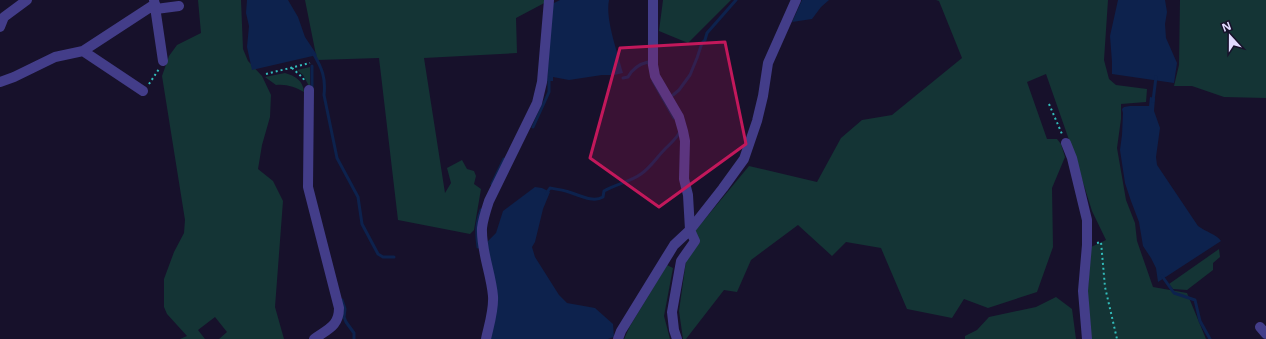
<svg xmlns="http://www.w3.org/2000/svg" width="1266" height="339" font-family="'Open Sans',sans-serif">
  <rect width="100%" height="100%" fill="#17112b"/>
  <path fill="#143435" d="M 198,0 L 241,0 L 243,49 L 248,61 L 262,76 L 271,95 L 270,117 L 262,145 L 258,169 L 273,181 L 283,201 L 275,307 L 284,339 L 219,339 L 227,332 L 215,317 L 198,330 L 205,339 L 180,339 L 187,336 L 167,314 L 164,307 L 164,279 L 174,252 L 184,233 L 185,220 L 162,76 L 169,56 L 177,45 L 201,33 Z
    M 305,0 L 550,0 L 516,18 L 517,53 L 424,58 L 445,193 L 451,183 L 447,168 L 462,160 L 467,169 L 474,171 L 476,176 L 474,184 L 481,189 L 474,230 L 470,234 L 398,220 L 379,58 L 317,60 Z
    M 663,0 L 731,0 L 688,43 L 659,31 Z
    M 936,0 L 1108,0 L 1104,60 L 1109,79 L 1116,85 L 1147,89 L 1146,102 L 1121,104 L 1121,119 L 1117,148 L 1126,200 L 1135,223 L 1137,241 L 1153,287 L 1187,293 L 1206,339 L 1090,339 L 1087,301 L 1091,247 L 1106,240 L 1092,211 L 1075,157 L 1046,74 L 1027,82 L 1047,139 L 1057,139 L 1061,144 L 1065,157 L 1052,188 L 1053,247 L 1037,292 L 988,308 L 964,299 L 952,318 L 907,309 L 881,248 L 846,242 L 832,256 L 798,225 L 751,260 L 737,292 L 724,290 L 686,339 L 683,339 L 679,311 L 686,261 L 700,242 L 695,231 L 749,166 L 817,182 L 841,138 L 862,120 L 892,115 L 962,58 L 939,1 Z
    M 1180,0 L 1266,0 L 1266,98 L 1224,97 L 1192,86 L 1174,86 L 1179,65 Z
    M 310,67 L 310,85 L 309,86 L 303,75 L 297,70 Z
    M 285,73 C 295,76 303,80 304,92 C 295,87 287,84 276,85 L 265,77 Z
    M 1219,249 L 1220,257 L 1213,263 L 1213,270 L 1187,290 L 1173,289 L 1169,284 Z
    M 667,265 L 673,268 L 664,316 L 670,339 L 624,339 L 630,326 Z
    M 1056,297 L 1072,309 L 1076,339 L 965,339 L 965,336 L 977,330 L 989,317 L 1036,307 Z"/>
  <path fill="#0d224d" d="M 247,0 L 288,0 L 298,17 L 305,37 L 317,55 L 252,70 L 247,47 L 249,26 L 246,13 Z
    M 560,0 L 609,0 C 605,20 618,53 623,73 L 614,75 L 602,75 L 569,80 L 553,77 L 553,81 L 547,81 L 552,4 Z
    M 802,0 L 829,0 L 821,7 L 812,19 L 792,22 Z
    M 1118,0 L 1165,0 L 1167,12 L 1165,24 L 1166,38 L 1177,63 L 1174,83 L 1112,74 L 1112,62 L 1110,36 Z
    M 1150,97 L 1155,98 L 1154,111 L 1160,128 L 1156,157 L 1157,165 L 1198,226 C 1206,232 1216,234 1221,241 L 1158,282 L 1156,268 L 1151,258 L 1143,246 L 1139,222 L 1131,201 L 1125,183 L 1120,150 L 1122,135 L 1123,113 L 1122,109 L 1124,107 L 1130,106 L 1149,106 Z
    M 535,187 L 542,188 L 550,192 L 543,209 L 535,242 L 532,247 L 535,257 L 559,295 L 567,303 L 595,308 L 613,324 L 614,337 L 608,339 L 490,339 L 487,242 L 496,233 L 503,211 Z"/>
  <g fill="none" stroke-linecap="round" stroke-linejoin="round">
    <path stroke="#0d224d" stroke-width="3" d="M 313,53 C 322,68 326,78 324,95 L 337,158 L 358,197 L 362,224 L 378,254 L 383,257 L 394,257
      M 623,78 L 628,77 C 633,68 639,64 648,62 L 649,64
      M 653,81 L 674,118
      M 312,90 L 312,66
      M 673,95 L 679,90 L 690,75 L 697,58 L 702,43 L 705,40 L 707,33 L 736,0
      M 1153,101 L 1156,77
      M 533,127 L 549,92 L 549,78
      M 492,184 L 504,159
      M 546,194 L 550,188 C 556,189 563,190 569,192 C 579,195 593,203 603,197 L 604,191 C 616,184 630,182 641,174 C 651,167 657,157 665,149 C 670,144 677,138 679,133
      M 479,246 L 478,247 C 476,232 476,224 481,210
      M 1162,276 L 1174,293 L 1195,300 L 1200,321 L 1210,339
      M 342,300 L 345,309 L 344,317 L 346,322 L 354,333 L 354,339"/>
    <path stroke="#32bcba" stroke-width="2" stroke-dasharray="2 3" stroke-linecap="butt" d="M 292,68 L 303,78 L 305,82
      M 266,74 L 310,63
      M 149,84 L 159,69
      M 1049,104 L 1062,134
      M 1097,243 L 1101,242 L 1105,287 L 1117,339"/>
    <path stroke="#433d89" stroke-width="10" d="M 154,0 L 163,61
      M 653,0 L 653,65 L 655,76 L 679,117 L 683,131 L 685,141 L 684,179 L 688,195 L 690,230 L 695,241 L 681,261 L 672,312 L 674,330 L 677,339
      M 156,9 L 179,6
      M 0,27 L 4,17 L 27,0
      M 83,51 L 155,4
      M 0,82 L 14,77 L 55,57 L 83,51 L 143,91
      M 309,90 L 308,187 L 339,308 C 339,326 328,329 314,339
      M 1066,143 L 1072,158 L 1087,220 L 1087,245 L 1083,291 L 1087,339
      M 1260,327 L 1266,334
      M 486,339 C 489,325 494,310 493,296 C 491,273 481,251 482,228 C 483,219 486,210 489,201 L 537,103 L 542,82 L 549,0
      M 618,339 L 621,331 L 674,245 L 690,230 L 723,188 L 744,159 L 757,121 L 763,96 L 768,63 L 796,0"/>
  </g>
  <path fill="#c2185b" fill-opacity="0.2" stroke="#c2185b" stroke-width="3" stroke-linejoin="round" d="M 725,42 L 746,144 L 659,207 L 590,158 L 620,48 Z"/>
  <g transform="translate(1230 36) rotate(339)" stroke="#17112b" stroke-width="3" paint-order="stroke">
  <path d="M0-3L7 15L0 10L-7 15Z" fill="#e1dbff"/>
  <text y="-6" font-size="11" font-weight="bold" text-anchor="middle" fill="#e1dbff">N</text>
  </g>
</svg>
